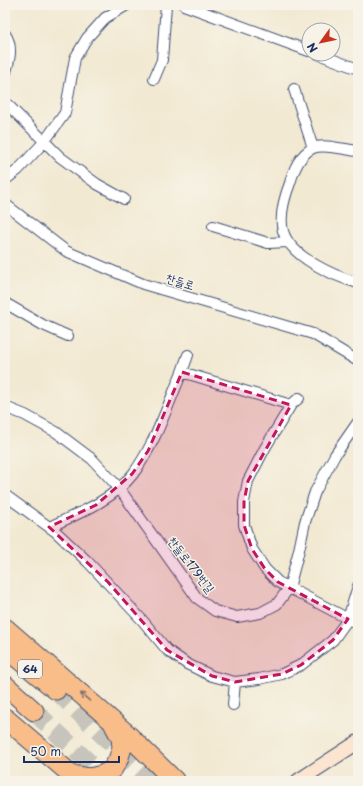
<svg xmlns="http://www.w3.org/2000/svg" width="363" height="786" font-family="'Playpen Sans','Poor Story',sans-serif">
  <rect width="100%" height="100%" fill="#f7f3e8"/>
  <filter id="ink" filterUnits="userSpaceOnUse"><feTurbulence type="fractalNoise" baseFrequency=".025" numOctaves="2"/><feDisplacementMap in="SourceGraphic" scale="8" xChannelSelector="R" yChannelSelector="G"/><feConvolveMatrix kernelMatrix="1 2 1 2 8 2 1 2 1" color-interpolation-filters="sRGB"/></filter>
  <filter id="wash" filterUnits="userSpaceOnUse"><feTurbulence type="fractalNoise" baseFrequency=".012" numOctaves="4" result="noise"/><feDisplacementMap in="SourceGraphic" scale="16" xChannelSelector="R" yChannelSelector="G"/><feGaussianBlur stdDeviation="0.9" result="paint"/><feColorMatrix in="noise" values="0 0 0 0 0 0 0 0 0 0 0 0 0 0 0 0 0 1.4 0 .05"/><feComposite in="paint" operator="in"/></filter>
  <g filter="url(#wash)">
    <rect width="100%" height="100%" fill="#f2e9d2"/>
  </g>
  <g filter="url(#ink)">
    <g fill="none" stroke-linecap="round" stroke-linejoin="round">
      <path stroke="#c7c4bb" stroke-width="19" stroke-dasharray="19 10" stroke-linecap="butt" d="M 56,690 L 151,781
        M 34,711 L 108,781"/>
      <g stroke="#3b4b6f" stroke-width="12">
        <path id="street" d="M 184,5 L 309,51
          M 5,34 C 14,47 9,62 5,75
          M 318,54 L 358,69
          M 154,79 L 162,60 L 166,5
          M 294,89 L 313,148
          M 5,102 L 60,157 L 97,184 L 124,199
          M 358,151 C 346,150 324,143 313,148 C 300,154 293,171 290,183 C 285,196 279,216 283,231 C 290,257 334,276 358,283
          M 5,180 L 18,170 L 44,142 L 65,113 L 75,58 L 87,38 L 105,18 L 127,5
          M 5,204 L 66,251 L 143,284 L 313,334 L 358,361
          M 213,226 L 268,243 L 288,242
          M 5,303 L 43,325 L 68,336
          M 182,372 L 188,355
          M 291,405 L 299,398
          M 5,407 L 25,415 L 56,432 L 92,459 L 119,488 L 197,598 L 215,611 L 237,617 L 260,613 L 277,604 L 289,588 L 299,550 L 305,522 L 315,492 L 335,455 L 358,422
          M 5,495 L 56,532 L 88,562 L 143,621 L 167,650 L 187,664 L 212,676 L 235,682 L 259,679 L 282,674 L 301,665 L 333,640 L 348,619 L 358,586
          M 49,527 C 78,514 113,500 133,474 C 154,446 168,405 182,372 L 291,405 L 265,448 L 248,481 L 244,502 L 244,525 L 252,549 L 265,569 L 278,582 L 358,624
          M 233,705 L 235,682"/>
      </g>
      <g stroke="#3b4b6f" stroke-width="16">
        <path id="secondary" d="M 298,781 L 358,742"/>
      </g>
      <g stroke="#3b4b6f" stroke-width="21">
        <path id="highway" d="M 5,628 L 127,734 L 175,781
          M 5,648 L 56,690
          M 5,685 L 34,711
          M 5,718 L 79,781
          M 73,775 L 90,778 L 102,775 L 112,770 L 118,760 L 122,748 L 121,738 L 114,725"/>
      </g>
      <use href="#street" stroke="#fff" stroke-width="10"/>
      <use href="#secondary" stroke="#fce5d0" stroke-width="14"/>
      <use href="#highway" stroke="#f8bd89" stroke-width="19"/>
    </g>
    <defs><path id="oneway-shaft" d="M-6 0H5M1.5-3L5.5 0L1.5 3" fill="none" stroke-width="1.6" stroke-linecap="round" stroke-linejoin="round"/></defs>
    <use stroke="#7e6f71" href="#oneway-shaft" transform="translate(85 697) rotate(-139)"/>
  </g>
  <path fill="#c2185b" fill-opacity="0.2" stroke="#c2185b" stroke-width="3" stroke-dasharray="8 5" stroke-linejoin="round" d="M 182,372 L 291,405 L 248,481 L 244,502 L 244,525 L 252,549 L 265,569 L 278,582 L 348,619 L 333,640 L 301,665 L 282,674 L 235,682 L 212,676 L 167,650 L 108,582 L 49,527 L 96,505 L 132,474 L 148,451 Z"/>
  <g text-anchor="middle" stroke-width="3" stroke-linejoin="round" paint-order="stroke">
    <rect fill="#f7f3e8" stroke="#5d6a87" stroke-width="1" x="18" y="660" width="24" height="18" rx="3"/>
    <g font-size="11" font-weight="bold" fill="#1b2f5e">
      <text x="30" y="673">64</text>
    </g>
    <g font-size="12" fill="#1b2f5e" stroke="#f7f3e8">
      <text transform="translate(180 282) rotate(17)" y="4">찬들로</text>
      <text transform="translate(191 565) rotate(52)" y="4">찬들로179번길</text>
    </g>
  </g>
  <rect width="363" height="786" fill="none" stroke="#f7f3e8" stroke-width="20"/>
  <g transform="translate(321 42) rotate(237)"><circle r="19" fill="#f7f3e8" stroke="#9fa5b1"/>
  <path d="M0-3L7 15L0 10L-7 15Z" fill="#c8321e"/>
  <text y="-6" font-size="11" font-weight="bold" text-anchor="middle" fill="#1b2f5e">N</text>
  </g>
  <path d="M24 756v6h95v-6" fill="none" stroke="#1b2f5e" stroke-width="2"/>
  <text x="30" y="756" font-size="12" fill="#1b2f5e" stroke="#f7f3e8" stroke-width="3" paint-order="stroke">50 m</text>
</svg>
